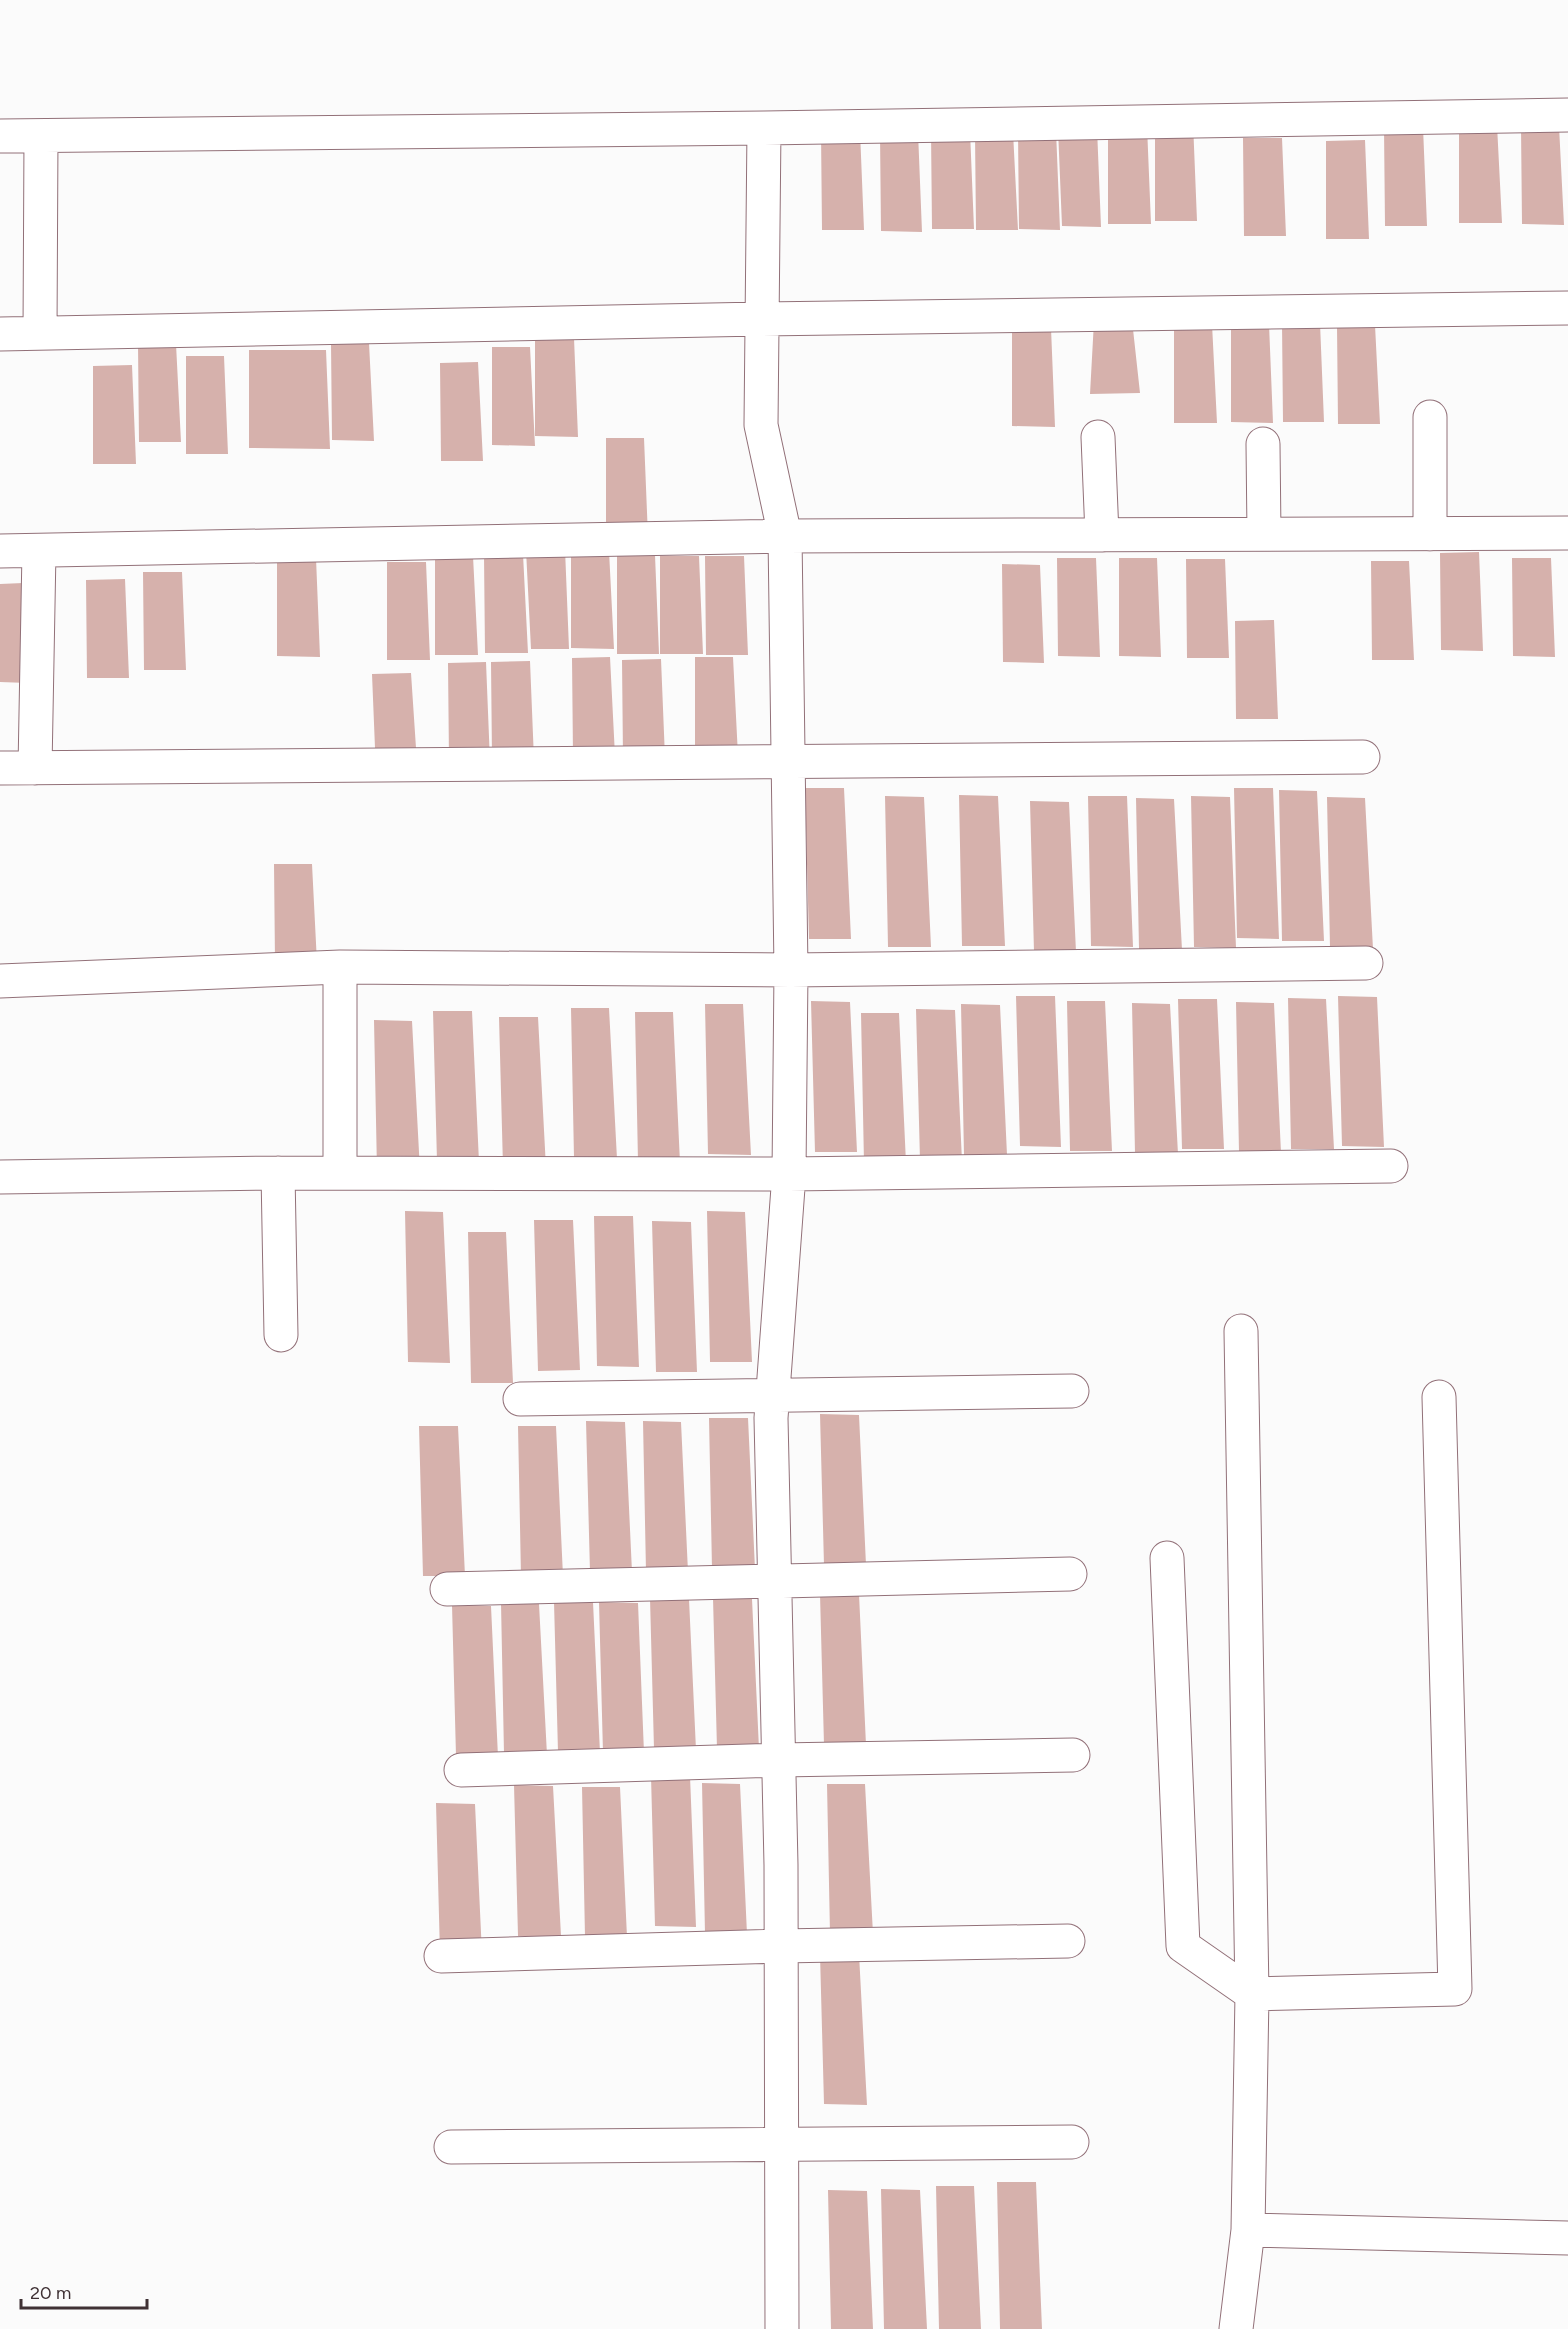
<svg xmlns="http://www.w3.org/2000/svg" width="1568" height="2329" font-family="Figtree,sans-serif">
  <rect width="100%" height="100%" fill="#fbfbfb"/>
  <path fill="#d6b1ac" d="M 1193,122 L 1197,221 L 1155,221 L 1155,123 Z
    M 1459,125 L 1497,125 L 1502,223 L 1459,223 Z
    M 1108,126 L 1147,126 L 1151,224 L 1108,224 Z
    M 1559,126 L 1564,225 L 1522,224 L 1521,127 Z
    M 1423,127 L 1427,226 L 1385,226 L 1384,128 Z
    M 1097,128 L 1101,227 L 1062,226 L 1058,129 Z
    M 1056,130 L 1060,230 L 1019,229 L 1018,131 Z
    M 860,131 L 864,230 L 822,230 L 821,132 Z
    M 931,131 L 970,131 L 974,229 L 932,229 Z
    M 918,132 L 922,232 L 881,231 L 880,133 Z
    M 1013,132 L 1018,230 L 976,230 L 975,133 Z
    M 1243,138 L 1282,138 L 1286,236 L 1244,236 Z
    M 1365,140 L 1369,239 L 1326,239 L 1326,141 Z
    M 1132,320 L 1140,393 L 1090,394 L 1094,321 Z
    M 1282,323 L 1320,323 L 1324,422 L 1283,422 Z
    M 1174,324 L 1212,324 L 1217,423 L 1174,423 Z
    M 1231,324 L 1269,324 L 1273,423 L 1231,422 Z
    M 1375,325 L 1380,424 L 1338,424 L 1337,326 Z
    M 1012,328 L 1051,328 L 1055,427 L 1012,426 Z
    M 535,338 L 574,338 L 578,437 L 535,436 Z
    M 331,343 L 369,343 L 374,441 L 332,440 Z
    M 138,344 L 176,344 L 181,442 L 139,442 Z
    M 492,347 L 530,347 L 535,446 L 492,445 Z
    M 249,350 L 326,350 L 330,449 L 249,448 Z
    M 186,356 L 224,356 L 228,454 L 186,454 Z
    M 478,362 L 483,461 L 441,461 L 440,363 Z
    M 132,365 L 136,464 L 93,464 L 93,366 Z
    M 606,438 L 644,438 L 648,537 L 606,536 Z
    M 565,549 L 569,649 L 531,649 L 526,550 Z
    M 571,551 L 609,551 L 614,649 L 571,648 Z
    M 1479,552 L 1483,651 L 1441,650 L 1440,553 Z
    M 523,554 L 528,653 L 485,653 L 484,555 Z
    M 655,555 L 659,654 L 617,654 L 617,556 Z
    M 473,556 L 478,655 L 435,655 L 435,557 Z
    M 660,556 L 699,556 L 703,654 L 660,654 Z
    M 705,556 L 744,556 L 748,655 L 706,655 Z
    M 277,558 L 316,558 L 320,657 L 277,656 Z
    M 1057,558 L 1096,558 L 1100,657 L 1058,656 Z
    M 1119,558 L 1157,558 L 1161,657 L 1119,656 Z
    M 1512,558 L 1551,558 L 1555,657 L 1513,656 Z
    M 1186,559 L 1225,559 L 1229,658 L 1187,658 Z
    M 1371,561 L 1409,561 L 1414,660 L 1372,660 Z
    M 387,562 L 426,562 L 430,660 L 387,660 Z
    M 1002,564 L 1040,565 L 1044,663 L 1003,662 Z
    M 143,572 L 182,572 L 186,670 L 144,670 Z
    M 125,579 L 129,678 L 87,678 L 86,580 Z
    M 23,583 L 28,683 L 0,682 L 0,584 Z
    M 1274,620 L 1278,719 L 1236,719 L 1235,621 Z
    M 610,657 L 615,756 L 573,756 L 572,658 Z
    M 695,657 L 733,657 L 738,756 L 695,755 Z
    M 661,659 L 665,758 L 623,758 L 622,660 Z
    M 530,661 L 534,760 L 492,759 L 491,662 Z
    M 486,662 L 490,762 L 449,761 L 448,663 Z
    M 411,673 L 416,748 L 375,748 L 372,674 Z
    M 805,788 L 844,788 L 851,939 L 809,939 Z
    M 1234,788 L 1273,788 L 1279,939 L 1237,938 Z
    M 1279,790 L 1317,791 L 1324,941 L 1282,941 Z
    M 959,795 L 998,796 L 1005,946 L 962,946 Z
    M 885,796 L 924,797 L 931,947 L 888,947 Z
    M 1088,796 L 1127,796 L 1133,947 L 1091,946 Z
    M 1191,796 L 1230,797 L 1236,948 L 1194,947 Z
    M 1327,797 L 1365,798 L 1373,949 L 1330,948 Z
    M 1136,798 L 1174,799 L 1182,950 L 1139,949 Z
    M 1030,801 L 1069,802 L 1076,952 L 1034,952 Z
    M 274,864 L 312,864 L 317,963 L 275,962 Z
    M 1016,996 L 1055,996 L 1061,1147 L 1020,1146 Z
    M 1338,996 L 1377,997 L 1384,1147 L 1342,1146 Z
    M 1288,998 L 1326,999 L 1334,1149 L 1291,1149 Z
    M 1178,999 L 1217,999 L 1224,1149 L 1182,1149 Z
    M 811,1001 L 850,1002 L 857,1152 L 815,1152 Z
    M 1067,1001 L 1105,1001 L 1112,1151 L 1070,1151 Z
    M 1236,1002 L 1274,1003 L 1281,1153 L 1239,1152 Z
    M 1132,1003 L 1170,1004 L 1178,1154 L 1135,1153 Z
    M 705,1004 L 743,1004 L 751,1155 L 708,1154 Z
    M 961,1004 L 1000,1005 L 1007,1155 L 964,1155 Z
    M 571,1008 L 609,1008 L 617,1159 L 574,1158 Z
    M 916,1009 L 955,1010 L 962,1161 L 920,1160 Z
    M 433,1011 L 472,1011 L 479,1162 L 437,1161 Z
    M 635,1012 L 673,1012 L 680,1163 L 638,1162 Z
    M 861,1013 L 899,1013 L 906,1163 L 864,1163 Z
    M 499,1017 L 538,1017 L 546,1168 L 503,1167 Z
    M 374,1020 L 412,1021 L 420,1171 L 377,1171 Z
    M 405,1211 L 443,1212 L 450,1363 L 408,1362 Z
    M 707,1211 L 745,1212 L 752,1362 L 710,1362 Z
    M 594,1216 L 633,1216 L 639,1367 L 597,1366 Z
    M 534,1220 L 573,1220 L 580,1370 L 538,1371 Z
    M 652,1221 L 691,1222 L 697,1372 L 656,1372 Z
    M 468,1232 L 506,1232 L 513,1383 L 471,1383 Z
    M 820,1414 L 859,1415 L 866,1565 L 824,1565 Z
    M 709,1418 L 748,1418 L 755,1569 L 712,1569 Z
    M 586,1421 L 625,1422 L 632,1572 L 590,1572 Z
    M 643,1421 L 681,1422 L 688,1572 L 646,1572 Z
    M 419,1426 L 458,1426 L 465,1576 L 423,1576 Z
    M 518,1426 L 556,1426 L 563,1576 L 521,1576 Z
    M 820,1594 L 859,1594 L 866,1745 L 824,1745 Z
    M 650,1598 L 689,1599 L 696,1750 L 654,1749 Z
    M 713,1598 L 752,1599 L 759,1749 L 717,1749 Z
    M 554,1602 L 593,1602 L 600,1753 L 558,1752 Z
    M 599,1602 L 638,1603 L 644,1753 L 603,1753 Z
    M 501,1603 L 539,1604 L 547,1755 L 504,1754 Z
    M 452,1605 L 491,1606 L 498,1757 L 456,1756 Z
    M 651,1776 L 690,1776 L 696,1927 L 655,1926 Z
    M 702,1783 L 740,1784 L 747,1934 L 705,1934 Z
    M 827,1784 L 865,1784 L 873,1934 L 830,1934 Z
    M 514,1785 L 553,1786 L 561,1936 L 518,1936 Z
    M 582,1787 L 620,1787 L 627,1937 L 585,1937 Z
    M 436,1803 L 475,1804 L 482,1954 L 440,1954 Z
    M 820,1954 L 859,1954 L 867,2105 L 824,2104 Z
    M 997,2182 L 1036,2182 L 1042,2329 L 1000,2329 Z
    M 936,2186 L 974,2186 L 981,2329 L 939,2329 Z
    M 881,2189 L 920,2190 L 927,2329 L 884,2329 Z
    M 828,2190 L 867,2191 L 873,2329 L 831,2329 Z"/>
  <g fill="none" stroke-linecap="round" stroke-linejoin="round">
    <g stroke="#927078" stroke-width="35">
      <path id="street" d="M 764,128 L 761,425 L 785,536 L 791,970 L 789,1174 L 771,1418 L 781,1865 L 782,2329
        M 0,136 L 764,128 L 1568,115
        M 40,333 L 41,136
        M 0,334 L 761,319 L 1568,308
        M 1098,437 L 1102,535
        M 1263,444 L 1264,534
        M 1430,534 L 1430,417
        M 0,551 L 785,536 L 1568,533
        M 0,768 L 1363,757
        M 35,768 L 39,551
        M 340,967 L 340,1173
        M 0,981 L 340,967 L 791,970 L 1366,963
        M 278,1173 L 281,1335
        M 0,1177 L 278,1173 L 789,1174 L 1391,1166
        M 520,1399 L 1072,1391
        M 1167,1558 L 1183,1946 L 1252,1994 L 1455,1989 L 1439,1397
        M 447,1589 L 1070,1574
        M 461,1770 L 779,1760 L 1073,1755
        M 441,1956 L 781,1946 L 1068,1941
        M 451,2147 L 1072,2142
        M 1248,2230 L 1568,2238
        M 1236,2329 L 1248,2230 L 1252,1994 L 1241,1331"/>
    </g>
    <use href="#street" stroke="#fff" stroke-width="33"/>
  </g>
  <path d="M21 2299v9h126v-9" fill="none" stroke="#3f3134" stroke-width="3"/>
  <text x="30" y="2299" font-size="18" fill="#3f3134" stroke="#fbfbfb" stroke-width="4.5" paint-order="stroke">20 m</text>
</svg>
